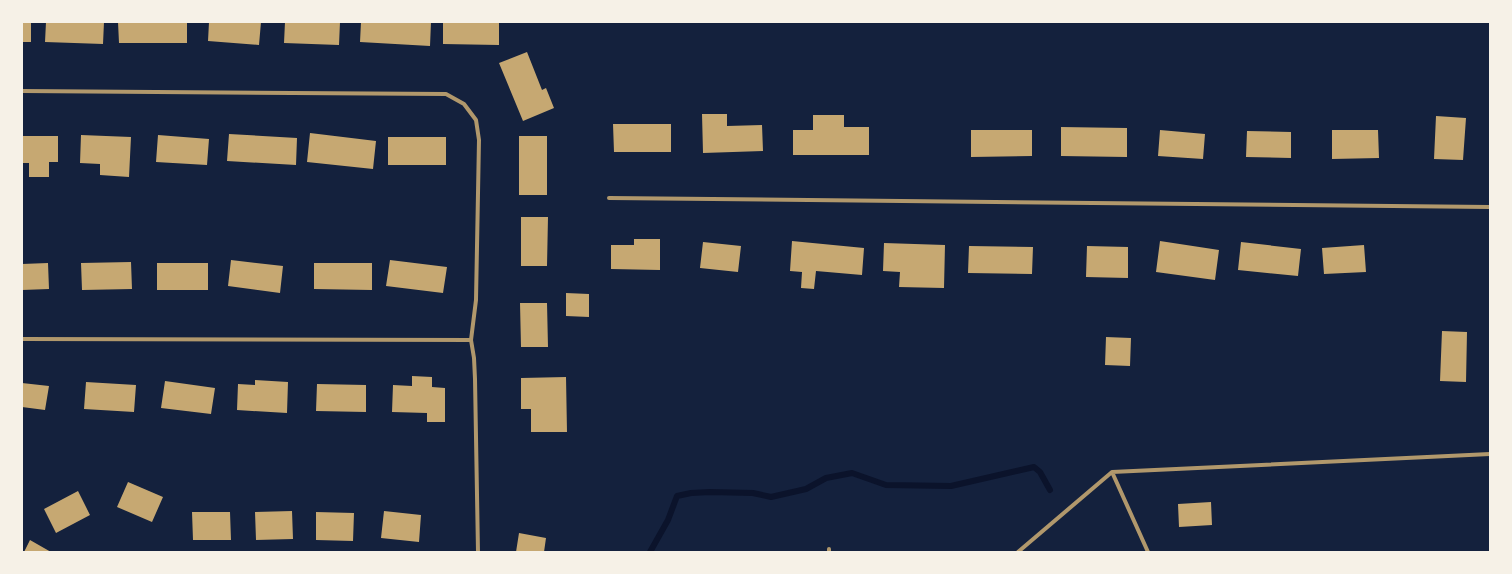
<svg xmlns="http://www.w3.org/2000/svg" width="1512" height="574" font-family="'IBM Plex Serif',serif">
  <rect width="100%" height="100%" fill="#14213d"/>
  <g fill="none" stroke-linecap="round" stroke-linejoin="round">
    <path stroke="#0b132b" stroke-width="6" d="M 650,552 L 668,520 L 677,496 L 691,493 L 710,492 L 753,493 L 771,497 L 806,489 L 826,478 L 852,473 L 886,485 L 951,486 L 1034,467 L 1040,472 L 1050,490"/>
  </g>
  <path fill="#c6a872" d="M 22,22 L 31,22 L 31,42 L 22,42 Z
    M 46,22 L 104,22 L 103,44 L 45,42 Z
    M 118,22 L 187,22 L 187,43 L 119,43 Z
    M 209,22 L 261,22 L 259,45 L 208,41 Z
    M 285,22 L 340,22 L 339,45 L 284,43 Z
    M 361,22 L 431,22 L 430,46 L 360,42 Z
    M 443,22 L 499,22 L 499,45 L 443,44 Z
    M 527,52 L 542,90 L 546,88 L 554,108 L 523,121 L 499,63 Z
    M 702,114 L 727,114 L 727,126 L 762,125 L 763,151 L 703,153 Z
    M 813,115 L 844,115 L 844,127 L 869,127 L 869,155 L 793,155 L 793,130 L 813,130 Z
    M 1436,116 L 1466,118 L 1463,160 L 1434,159 Z
    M 613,124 L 671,124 L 671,152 L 614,152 Z
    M 1061,127 L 1127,128 L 1127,157 L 1061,156 Z
    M 971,130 L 1032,130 L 1032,156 L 971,157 Z
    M 1160,130 L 1205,134 L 1203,159 L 1158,156 Z
    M 1332,130 L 1378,130 L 1379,158 L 1332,159 Z
    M 1247,131 L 1291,132 L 1291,158 L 1246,157 Z
    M 310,133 L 376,141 L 373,169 L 307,162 Z
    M 229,134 L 297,138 L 296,165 L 227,161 Z
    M 81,135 L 131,137 L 129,177 L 100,175 L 100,164 L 80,163 Z
    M 158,135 L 209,139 L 207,165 L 156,162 Z
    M 22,136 L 58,136 L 58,162 L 49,162 L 49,177 L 29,177 L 29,163 L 22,163 Z
    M 519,136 L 547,136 L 547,195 L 519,195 Z
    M 388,137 L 446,137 L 446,165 L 388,165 Z
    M 521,217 L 548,217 L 547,266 L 521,266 Z
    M 634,239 L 660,239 L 660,270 L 611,269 L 611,245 L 634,245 Z
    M 792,241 L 864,248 L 862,275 L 816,271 L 814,289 L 801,288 L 802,272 L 790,271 Z
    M 1160,241 L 1219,250 L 1215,280 L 1156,272 Z
    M 703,242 L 741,246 L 738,272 L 700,268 Z
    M 1241,242 L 1301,249 L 1298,276 L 1238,270 Z
    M 884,243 L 945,245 L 944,288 L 899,287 L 900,272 L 883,271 Z
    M 1364,245 L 1366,272 L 1324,274 L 1322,248 Z
    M 969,246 L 1033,247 L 1032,274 L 968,273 Z
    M 1087,246 L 1128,247 L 1128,278 L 1086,277 Z
    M 231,260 L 283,266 L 280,293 L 228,286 Z
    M 390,260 L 447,267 L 443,293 L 386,286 Z
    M 131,262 L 132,289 L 82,290 L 81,263 Z
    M 48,263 L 49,289 L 22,290 L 22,264 Z
    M 157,263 L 208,263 L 208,290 L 157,290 Z
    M 314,263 L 372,263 L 372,290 L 314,289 Z
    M 566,293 L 589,294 L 589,317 L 566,316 Z
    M 520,303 L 547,303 L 548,347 L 521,347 Z
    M 1442,331 L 1467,332 L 1466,382 L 1440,381 Z
    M 1106,337 L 1131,338 L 1130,366 L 1105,365 Z
    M 412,376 L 432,377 L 432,387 L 445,388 L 445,422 L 427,422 L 427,413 L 392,412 L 393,385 L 412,386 Z
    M 566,377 L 567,432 L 531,432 L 531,409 L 521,409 L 521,378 Z
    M 255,380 L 288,382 L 287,413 L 237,410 L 238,384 L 255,385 Z
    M 165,381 L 215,388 L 211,414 L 161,408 Z
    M 86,382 L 136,385 L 134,412 L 84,409 Z
    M 22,383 L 49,386 L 45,410 L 22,407 Z
    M 317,384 L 366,385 L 366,412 L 316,411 Z
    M 128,482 L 163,497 L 152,522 L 117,507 Z
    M 78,491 L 90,515 L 56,533 L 44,509 Z
    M 1211,502 L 1212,525 L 1179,527 L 1178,504 Z
    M 292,511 L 293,539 L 256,540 L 255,512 Z
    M 384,511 L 421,515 L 419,542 L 381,538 Z
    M 192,512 L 230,512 L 231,540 L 193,540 Z
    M 316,512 L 354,513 L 353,541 L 316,540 Z
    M 519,533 L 546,538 L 544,552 L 516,552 Z
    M 30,540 L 51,552 L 24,552 Z"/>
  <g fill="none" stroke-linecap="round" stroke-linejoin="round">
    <path stroke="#b1986c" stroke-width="4" d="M 22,91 L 446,94 L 464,104 L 476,120 L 479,140 L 476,300 L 471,340 L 474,358 L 475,379 L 478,552
      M 609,198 L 1490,207
      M 22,339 L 471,340
      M 1112,472 L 1490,454
      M 1112,472 L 1148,552
      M 829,549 L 829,552
      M 1018,552 L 1112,472"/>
  </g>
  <rect width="1512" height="574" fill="none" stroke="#f6f1e7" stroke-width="46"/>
</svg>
